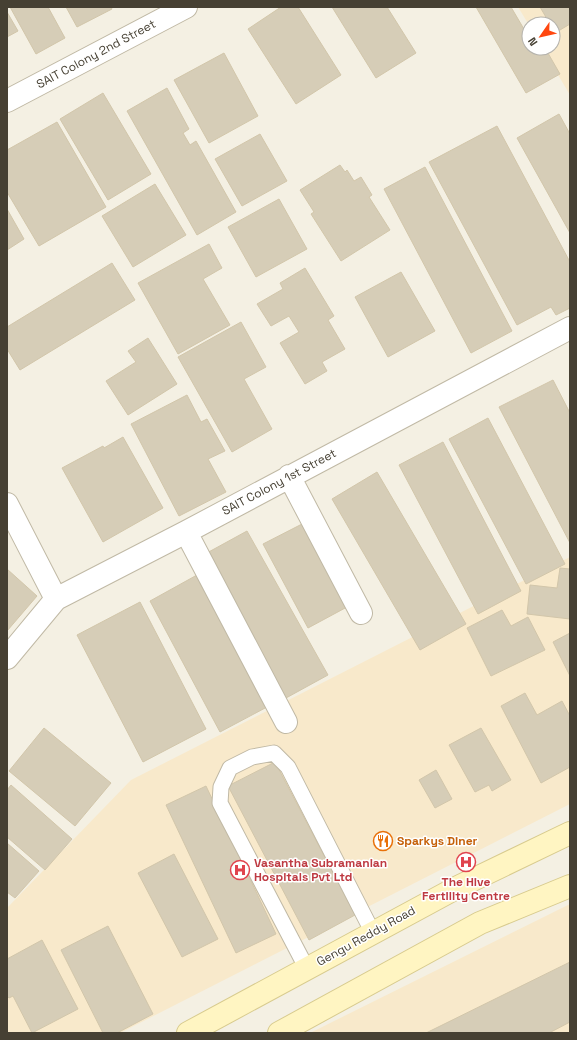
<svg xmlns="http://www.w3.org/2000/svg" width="577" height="1040" font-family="'Space Grotesk',sans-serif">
  <rect width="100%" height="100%" fill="#f4f0e3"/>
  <path fill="#f8e9cb" d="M 518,7 L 570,7 L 570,95 L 542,48 L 553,48 L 553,24 L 529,24 L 529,25 Z
    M 570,557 L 570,804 L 120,1033 L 7,1033 L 7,908 L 131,780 Z
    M 570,904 L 570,1033 L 310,1033 Z"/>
  <path fill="#d6cdb7" stroke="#d2c6aa" d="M 10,7 L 48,7 L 65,38 L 36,54 Z
    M 66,7 L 111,7 L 112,9 L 77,27 Z
    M 281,7 L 298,7 L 341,75 L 296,104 L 248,29 Z
    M 332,7 L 387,7 L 416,53 L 376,78 Z
    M 476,7 L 511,7 L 528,36 L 529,35 L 529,48 L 545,48 L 560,74 L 526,93 Z
    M 540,7 L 568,7 L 570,10 L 570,24 L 555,33 L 553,30 L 553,24 L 550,24 Z
    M 7,12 L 18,31 L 7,37 Z
    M 224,53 L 258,116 L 209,143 L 174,80 Z
    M 167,88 L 189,129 L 183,133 L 190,145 L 196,141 L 236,212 L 197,235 L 127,111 Z
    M 103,93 L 151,174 L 108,200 L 60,119 Z
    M 559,114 L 570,134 L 570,233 L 517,138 Z
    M 57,122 L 106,207 L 39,246 L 7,192 L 7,150 Z
    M 497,126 L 570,262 L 570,308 L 556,315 L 551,307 L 517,325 L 429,162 Z
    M 260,134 L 287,181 L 242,206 L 215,159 Z
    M 340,165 L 345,172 L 347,170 L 354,181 L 361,177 L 372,195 L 369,197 L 390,230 L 341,261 L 311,214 L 314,212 L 300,190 Z
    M 425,167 L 512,331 L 471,353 L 384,189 Z
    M 155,184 L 186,235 L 133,267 L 102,216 Z
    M 279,199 L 307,249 L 256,277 L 228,227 Z
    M 7,209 L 24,239 L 7,250 Z
    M 209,244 L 222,268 L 203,279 L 230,325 L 178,354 L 138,283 Z
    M 112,263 L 135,300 L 20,370 L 7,349 L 7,327 Z
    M 305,268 L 334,316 L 328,320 L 345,349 L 322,362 L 327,371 L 305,384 L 280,343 L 299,332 L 289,316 L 271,326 L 257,304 L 283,289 L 280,283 Z
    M 401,272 L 435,331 L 388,357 L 355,297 Z
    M 241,322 L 266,367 L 244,379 L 272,429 L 232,452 L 178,357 Z
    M 148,338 L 177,384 L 128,415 L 106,381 L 136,362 L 128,351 Z
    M 553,380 L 570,413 L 570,543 L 499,407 Z
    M 187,395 L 201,422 L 207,419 L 225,451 L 208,459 L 226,492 L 179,516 L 131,424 Z
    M 488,418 L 565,564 L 526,584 L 449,439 Z
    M 123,437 L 163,508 L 103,542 L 62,468 L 103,446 L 104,448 Z
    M 443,442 L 521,591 L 478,614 L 399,465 Z
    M 377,472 L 466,624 L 420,650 L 332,499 Z
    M 302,524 L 347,607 L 308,628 L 263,544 Z
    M 247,531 L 328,675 L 286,698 L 205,554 Z
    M 560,568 L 570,569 L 570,619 L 527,614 L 530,585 L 557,588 Z
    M 7,569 L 37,596 L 7,631 Z
    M 197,575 L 267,707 L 220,732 L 150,601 Z
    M 140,602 L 206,729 L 143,762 L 77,635 Z
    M 502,610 L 511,626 L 528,617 L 545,650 L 491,676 L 467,628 Z
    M 570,633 L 570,676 L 553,642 Z
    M 525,693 L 537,715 L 562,701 L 570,716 L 570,767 L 541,783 L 501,706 Z
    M 44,728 L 111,783 L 75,826 L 9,771 Z
    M 481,728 L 511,780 L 492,791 L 489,785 L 475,792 L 449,745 Z
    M 275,762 L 355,915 L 309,940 L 228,786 Z
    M 436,770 L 452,799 L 435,808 L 419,780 Z
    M 11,785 L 72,839 L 45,870 L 7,837 L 7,790 Z
    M 206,786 L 276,934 L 236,953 L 166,805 Z
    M 7,843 L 39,871 L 15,898 L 7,892 Z
    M 174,854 L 218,939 L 182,957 L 138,873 Z
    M 108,926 L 153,1014 L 117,1033 L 103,1033 L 61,950 Z
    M 42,940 L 78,1009 L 32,1033 L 13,996 L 9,998 L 7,996 L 7,959 Z
    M 570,962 L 570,1022 L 549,1033 L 426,1033 Z"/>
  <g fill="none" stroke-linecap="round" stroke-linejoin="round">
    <g stroke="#c0b9a5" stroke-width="17">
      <path id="service" d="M 307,969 L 220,803 L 221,787 L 230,768 L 252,757 L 274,753 L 288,767 L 373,933"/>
    </g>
    <g stroke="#c0b9a5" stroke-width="24">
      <path id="minor" d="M 7,101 L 186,7
        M 289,476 L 361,613
        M 7,504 L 56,599
        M 186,532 L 286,722
        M 7,658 L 56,599 L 186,532 L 570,328"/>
    </g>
    <g stroke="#d8cb8e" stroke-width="24">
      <path id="secondary" d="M 188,1033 L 458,887 L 570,833
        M 279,1033 L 480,923 L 570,886"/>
    </g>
    <use href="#service" stroke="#fff" stroke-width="15"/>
    <use href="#minor" stroke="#fff" stroke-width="22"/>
    <use href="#secondary" stroke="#fff5c2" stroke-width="22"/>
  </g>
  <defs>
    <g id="restaurant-ring" transform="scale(1)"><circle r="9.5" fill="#fff" stroke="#e8710a" stroke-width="1.5"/><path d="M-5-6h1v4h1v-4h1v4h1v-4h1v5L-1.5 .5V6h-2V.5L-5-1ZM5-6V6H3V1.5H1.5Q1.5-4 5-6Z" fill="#e8710a"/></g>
    <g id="hospital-ring" transform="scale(1)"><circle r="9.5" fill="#fff" stroke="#e0444e" stroke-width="1.5"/><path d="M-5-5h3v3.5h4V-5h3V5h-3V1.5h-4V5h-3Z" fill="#e0444e"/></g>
  </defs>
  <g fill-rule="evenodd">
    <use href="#restaurant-ring" x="383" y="841"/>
    <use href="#hospital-ring" x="466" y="862"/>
    <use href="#hospital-ring" x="240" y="870"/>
  </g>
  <g text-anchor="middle" stroke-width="3" stroke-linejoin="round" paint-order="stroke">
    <g font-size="12" fill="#464033" stroke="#fff">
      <text transform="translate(96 54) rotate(-28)" y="4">SAIT Colony 2nd Street</text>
      <text transform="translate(279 482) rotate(-28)" y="4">SAIT Colony 1st Street</text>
      <text transform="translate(366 936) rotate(-29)" y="4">Gengu Reddy Road</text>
    </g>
    <g font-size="12" font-weight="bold" fill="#c56008" stroke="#fff" text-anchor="start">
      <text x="397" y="845">Sparkys Diner</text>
    </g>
    <g font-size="12" font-weight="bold" fill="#be3a42" stroke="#fff" text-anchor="start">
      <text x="254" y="867">Vasantha Subramanian<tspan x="254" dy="14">Hospitals Pvt Ltd</tspan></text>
      <text x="466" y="886" text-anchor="middle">The Hive<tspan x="466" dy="14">Fertility Centre</tspan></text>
    </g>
  </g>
  <rect width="577" height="1040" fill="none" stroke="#464033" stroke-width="16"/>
  <g transform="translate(541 36) rotate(236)"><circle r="19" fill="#ffffff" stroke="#b5b3ad"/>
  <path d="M0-3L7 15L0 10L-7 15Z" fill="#ff470f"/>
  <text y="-6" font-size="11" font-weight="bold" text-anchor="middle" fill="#464033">N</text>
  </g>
</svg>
